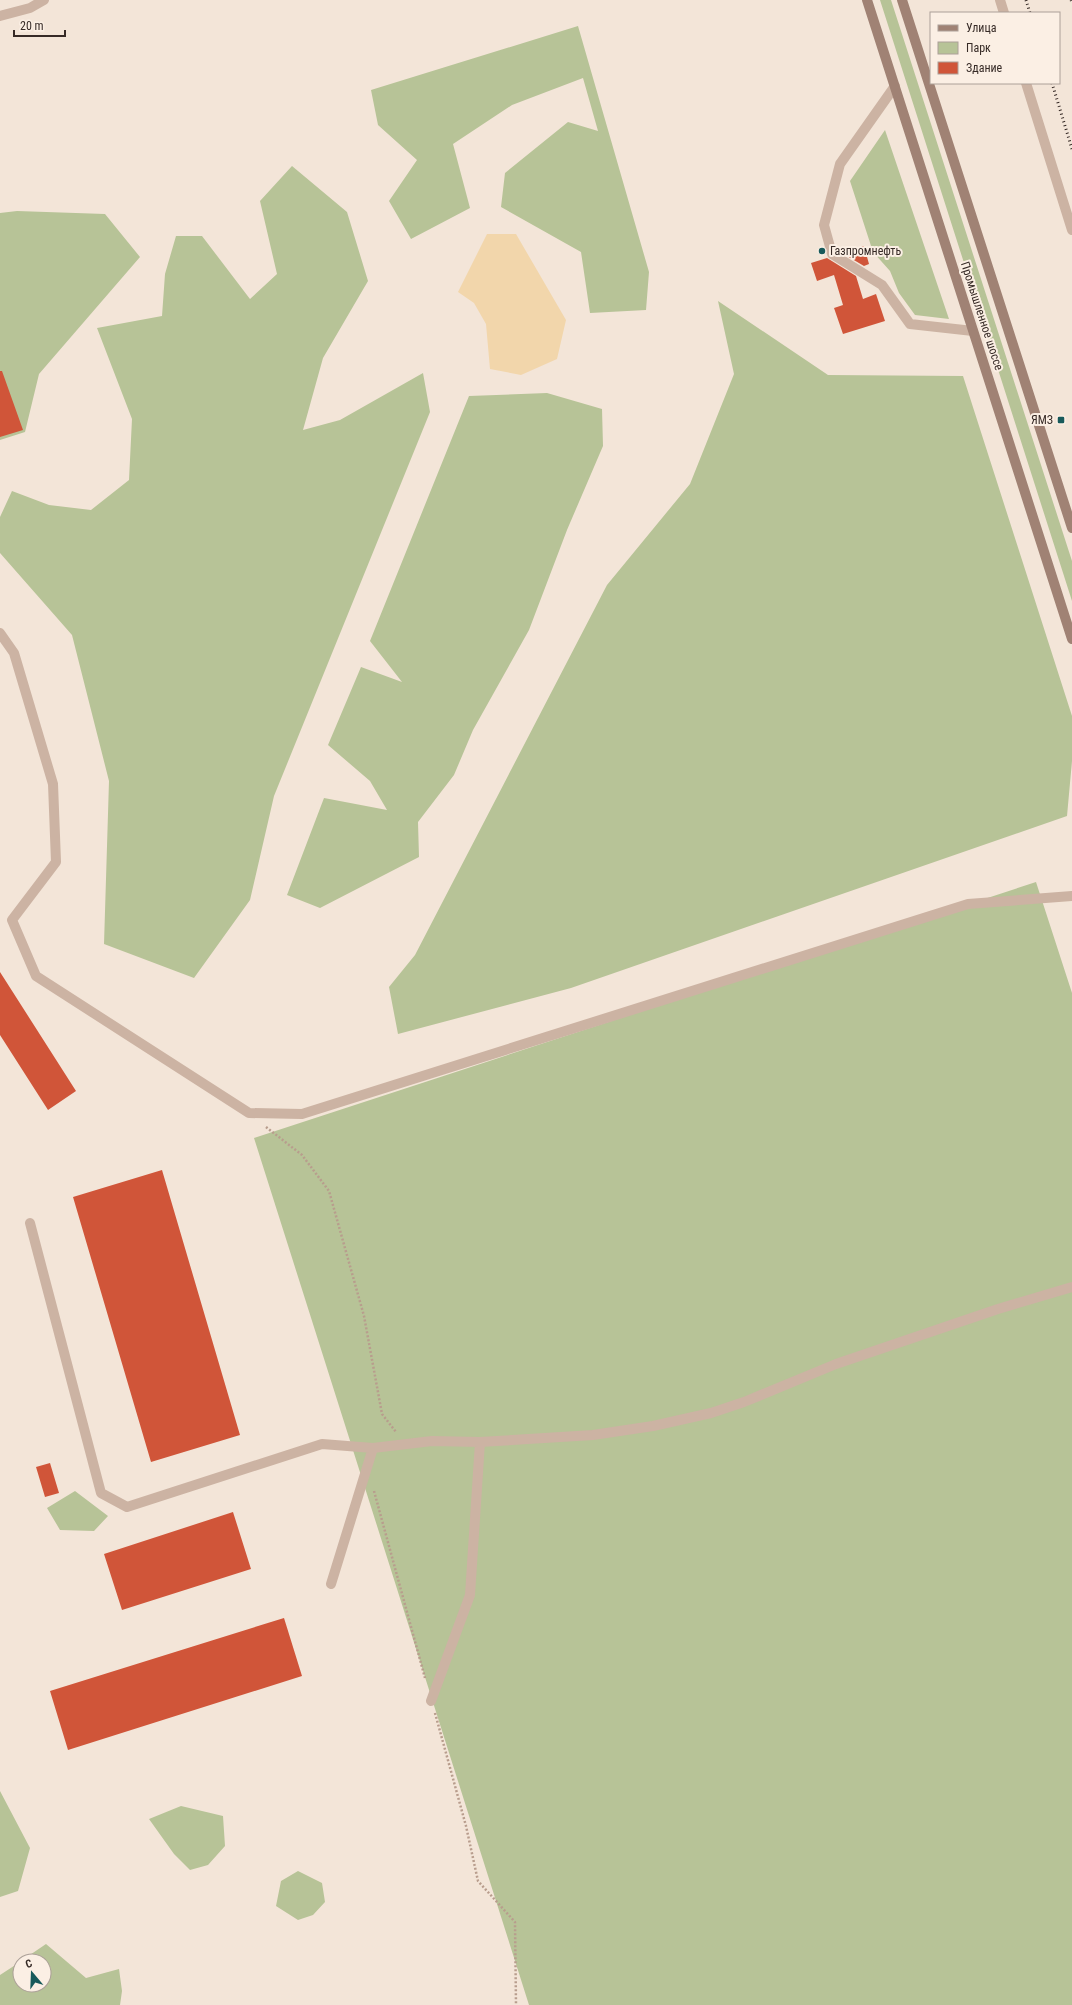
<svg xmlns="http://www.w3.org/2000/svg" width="1072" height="2005" font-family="'Roboto Condensed',sans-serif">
  <rect width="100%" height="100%" fill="#f3e5d8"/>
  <path fill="#b7c397" d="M 880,0 L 891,0 L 1072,561 L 1072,601 Z
    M 578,26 L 649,272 L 646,310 L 590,313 L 581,252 L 501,207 L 505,173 L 568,122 L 598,131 L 583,78 L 512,105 L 453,144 L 470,208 L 411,239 L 389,201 L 417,160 L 378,125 L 371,90 Z
    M 885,130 L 949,319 L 915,315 L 899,293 L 890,271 L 873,252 L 850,181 Z
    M 292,166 L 347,212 L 368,281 L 323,358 L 303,430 L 340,420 L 423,373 L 430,412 L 274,796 L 250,900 L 194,978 L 104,944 L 109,781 L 72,635 L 0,553 L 0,517 L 12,491 L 49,505 L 91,510 L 129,480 L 132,419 L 97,328 L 162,316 L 165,274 L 176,236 L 202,236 L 250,299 L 277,274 L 260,201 Z
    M 17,211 L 105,214 L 140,257 L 39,374 L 25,432 L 0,440 L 0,213 Z
    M 718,301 L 828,375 L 963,376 L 1072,716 L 1072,761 L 1067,816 L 571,988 L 398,1034 L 389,987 L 415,955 L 607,585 L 690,484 L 734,374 Z
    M 547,393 L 602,409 L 603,446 L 567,530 L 529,630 L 473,730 L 454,775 L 418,822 L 419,857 L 320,908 L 287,895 L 324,798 L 387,810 L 370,781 L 328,745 L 361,667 L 402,682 L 370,641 L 469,396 Z
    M 1036,882 L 1072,993 L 1072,2005 L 529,2005 L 254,1138 Z
    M 75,1491 L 108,1516 L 94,1531 L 60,1530 L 47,1508 Z
    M 0,1791 L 30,1848 L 18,1891 L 0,1897 Z
    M 181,1806 L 223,1816 L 225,1846 L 208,1865 L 190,1870 L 174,1854 L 149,1819 Z
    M 298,1871 L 322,1883 L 325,1902 L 313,1915 L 298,1920 L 276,1906 L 281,1881 Z
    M 46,1944 L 86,1978 L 119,1969 L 122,1991 L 120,2005 L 0,2005 L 0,1975 L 20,1962 L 20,1985 L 44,1985 L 44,1961 L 21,1961 Z"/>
  <path fill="#f2d6ab" d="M 487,234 L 516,234 L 566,320 L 557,359 L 521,375 L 490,369 L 486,324 L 474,303 L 458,292 Z"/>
  <path fill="#d05539" d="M 864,246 L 869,264 L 864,266 L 842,253 Z
    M 827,258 L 856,276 L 863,299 L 876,294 L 885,321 L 843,334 L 834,308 L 843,305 L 834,275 L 817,281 L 811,263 Z
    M 0,371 L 2,371 L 23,430 L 0,437 Z
    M 0,972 L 76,1091 L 48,1110 L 0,1035 Z
    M 162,1170 L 240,1435 L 151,1462 L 73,1197 Z
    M 50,1463 L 59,1493 L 45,1497 L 36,1467 Z
    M 233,1512 L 251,1569 L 122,1610 L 104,1554 Z
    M 284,1618 L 302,1676 L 68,1750 L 50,1691 Z"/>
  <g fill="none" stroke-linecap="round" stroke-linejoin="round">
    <path stroke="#b89d8d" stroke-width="2.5" stroke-dasharray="2 2" stroke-linecap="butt" d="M 266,1127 L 302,1155 L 329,1191 L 364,1316 L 382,1414 L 396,1432
      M 374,1491 L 425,1678
      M 435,1713 L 466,1826 L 478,1881 L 515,1922 L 516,2005"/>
    <path stroke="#ccb3a3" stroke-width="10" d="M 1000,0 L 1004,13
      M 0,16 L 30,8 L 44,0
      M 1026,83 L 1072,230
      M 895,86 L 840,164 L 824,225 L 832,254 L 882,285 L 910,324 L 973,331
      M 0,633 L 14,653 L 53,784 L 56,862 L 12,920 L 36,976 L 249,1113 L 302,1114 L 968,904 L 1072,896
      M 30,1223 L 101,1493 L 127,1507 L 322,1444 L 373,1448
      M 331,1584 L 373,1448 L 432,1441 L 480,1442 L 593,1435 L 653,1426 L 711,1413 L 744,1402 L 836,1364 L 998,1309 L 1072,1287
      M 431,1701 L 470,1595 L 480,1442"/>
    <path stroke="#a08274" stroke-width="10" d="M 867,0 L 1072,639
      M 902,0 L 1072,528"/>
    <path stroke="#362a26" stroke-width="3" stroke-dasharray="1 3" stroke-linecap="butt" d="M 1026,0 L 1030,13
      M 1071,0 L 1072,2
      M 1052,83 L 1072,149"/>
  </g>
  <g fill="#185a5b" stroke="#fbefe4" stroke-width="1.5">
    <circle cx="822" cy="251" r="4"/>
    <rect x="1057" y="416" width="8" height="8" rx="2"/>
  </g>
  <g text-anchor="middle" stroke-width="4" stroke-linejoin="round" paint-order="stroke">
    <g font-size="12" fill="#362a26" stroke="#fbefe4" text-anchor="start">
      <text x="830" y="255">Газпромнефть</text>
      <text x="1053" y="424" text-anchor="end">ЯМЗ</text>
    </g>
    <g font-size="12" fill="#362a26" stroke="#fbefe4">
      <text transform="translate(982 316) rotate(72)" y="4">Промышленное шоссе</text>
    </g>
  </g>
  <rect x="930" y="12" width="130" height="72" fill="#fbefe4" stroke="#aca098"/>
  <rect x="938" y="25" width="20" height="6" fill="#a08274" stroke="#aca098"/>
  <text x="966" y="32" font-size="12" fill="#362a26">Улица</text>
  <rect x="938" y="42" width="20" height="12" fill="#b7c397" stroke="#aca098"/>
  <text x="966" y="52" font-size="12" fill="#362a26">Парк</text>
  <rect x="938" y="62" width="20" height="12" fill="#d05539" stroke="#aca098"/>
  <text x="966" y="72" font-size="12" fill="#362a26">Здание</text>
  <g transform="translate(32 1973) rotate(341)"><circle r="19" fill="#fbefe4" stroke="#aca098"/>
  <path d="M0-3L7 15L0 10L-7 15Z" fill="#185a5b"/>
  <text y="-6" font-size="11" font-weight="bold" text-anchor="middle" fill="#362a26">С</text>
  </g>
  <path d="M14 30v6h51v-6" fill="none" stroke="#362a26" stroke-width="2"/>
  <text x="20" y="30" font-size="12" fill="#362a26" stroke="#fbefe4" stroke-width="3" paint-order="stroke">20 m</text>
</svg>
